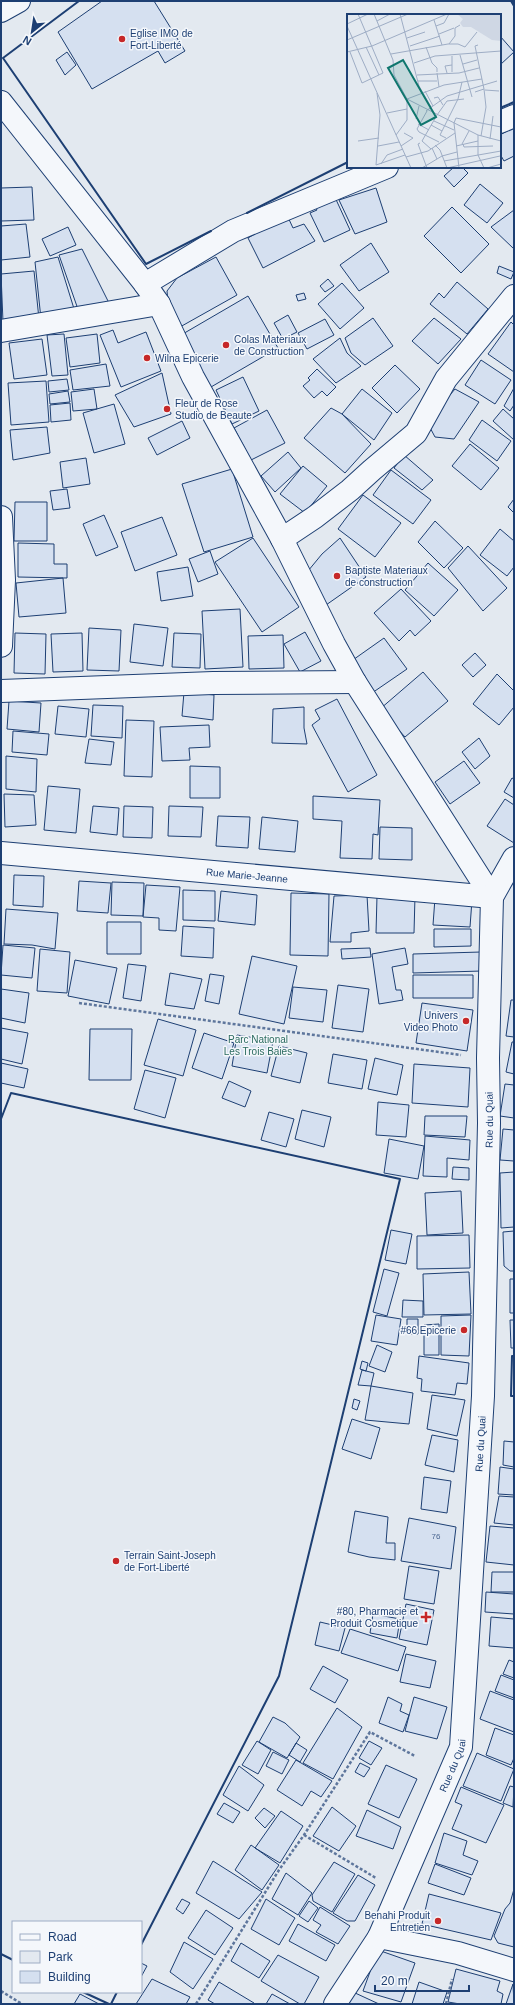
<svg xmlns="http://www.w3.org/2000/svg" width="515" height="2005" font-family="Arial,sans-serif">
  <rect width="100%" height="100%" fill="#f4f7fb"/>
  <path fill="#e3e9f0" stroke="#687fa3" fill-rule="evenodd" d="M 1,1 L 514,1 L 514,2004 L 1,2004 ZM 348,15 L 500,15 L 500,167 L 348,167 ZM 13,1922 L 141,1922 L 141,1992 L 13,1992 Z"/>
  <path fill="#d5e0f0" stroke="#1d3f73" d="M 102,1 L 154,1 L 185,51 L 165,63 L 158,51 L 92,89 L 58,32 Z
    M 500,36 L 514,52 L 500,65 Z
    M 67,52 L 76,65 L 65,75 L 56,60 Z
    M 514,127 L 514,156 L 504,161 L 500,154 L 500,135 Z
    M 454,167 L 462,167 L 468,173 L 454,187 L 444,176 Z
    M 480,184 L 503,203 L 487,223 L 464,205 Z
    M 32,187 L 34,220 L 1,221 L 1,188 Z
    M 376,188 L 387,222 L 355,234 L 339,200 Z
    M 333,193 L 350,230 L 324,242 L 310,213 L 317,210 L 313,203 Z
    M 452,207 L 489,244 L 461,273 L 424,236 Z
    M 514,210 L 514,249 L 491,227 Z
    M 287,215 L 293,228 L 304,224 L 315,241 L 263,268 L 248,238 Z
    M 26,224 L 30,257 L 1,260 L 1,226 Z
    M 68,227 L 76,245 L 50,256 L 42,239 Z
    M 371,243 L 389,272 L 359,291 L 340,265 Z
    M 82,249 L 111,307 L 80,315 L 59,255 Z
    M 58,257 L 75,312 L 41,319 L 35,262 Z
    M 216,257 L 237,295 L 180,327 L 168,302 L 167,291 L 177,278 Z
    M 499,266 L 514,272 L 511,279 L 497,273 Z
    M 34,271 L 39,319 L 3,322 L 1,274 Z
    M 328,279 L 334,286 L 325,292 L 320,286 Z
    M 457,282 L 488,309 L 467,334 L 430,304 L 439,293 L 444,298 Z
    M 342,283 L 364,308 L 340,329 L 318,304 Z
    M 304,293 L 306,299 L 298,301 L 296,295 Z
    M 248,296 L 278,348 L 211,387 L 181,335 Z
    M 288,315 L 297,332 L 283,339 L 274,323 Z
    M 373,318 L 393,346 L 365,365 L 351,353 L 345,338 Z
    M 434,318 L 461,339 L 438,364 L 412,341 Z
    M 325,319 L 334,335 L 307,349 L 298,333 Z
    M 511,322 L 514,325 L 514,372 L 488,354 Z
    M 113,330 L 118,343 L 146,332 L 161,371 L 121,387 L 100,335 Z
    M 64,334 L 68,375 L 52,376 L 47,335 Z
    M 97,334 L 100,363 L 70,367 L 66,338 Z
    M 340,338 L 347,353 L 361,366 L 336,383 L 313,359 Z
    M 42,339 L 47,375 L 14,379 L 9,343 Z
    M 481,360 L 511,380 L 495,404 L 465,385 Z
    M 106,364 L 110,386 L 73,390 L 70,370 Z
    M 395,365 L 420,389 L 397,413 L 372,388 Z
    M 317,369 L 336,387 L 327,396 L 322,391 L 314,398 L 303,386 L 310,380 L 308,378 Z
    M 162,373 L 171,414 L 134,427 L 115,395 Z
    M 243,377 L 259,411 L 232,424 L 216,390 Z
    M 67,379 L 69,390 L 49,392 L 48,381 Z
    M 46,381 L 49,422 L 11,425 L 8,383 Z
    M 514,388 L 514,405 L 510,411 L 504,406 Z
    M 94,389 L 97,409 L 73,411 L 71,392 Z
    M 362,389 L 392,413 L 374,440 L 342,414 Z
    M 455,389 L 479,402 L 454,439 L 435,437 L 427,422 Z
    M 68,391 L 70,402 L 50,404 L 49,394 Z
    M 70,403 L 71,420 L 51,422 L 50,405 Z
    M 114,404 L 125,444 L 94,453 L 83,413 Z
    M 331,408 L 342,414 L 371,444 L 345,473 L 304,438 Z
    M 503,409 L 514,419 L 514,440 L 493,421 Z
    M 267,410 L 285,443 L 251,460 L 234,428 Z
    M 482,420 L 511,441 L 497,461 L 469,440 Z
    M 182,421 L 190,438 L 157,455 L 148,438 Z
    M 47,427 L 50,453 L 13,460 L 10,430 Z
    M 470,444 L 499,468 L 481,490 L 452,466 Z
    M 288,452 L 301,468 L 275,492 L 261,476 Z
    M 404,455 L 433,480 L 422,490 L 394,468 Z
    M 86,458 L 90,484 L 63,488 L 60,462 Z
    M 303,466 L 327,486 L 305,513 L 280,494 Z
    M 232,469 L 253,537 L 204,552 L 182,484 Z
    M 391,470 L 431,500 L 413,524 L 373,495 Z
    M 67,489 L 70,508 L 53,510 L 50,491 Z
    M 363,495 L 401,523 L 375,557 L 338,529 Z
    M 514,499 L 514,513 L 508,507 Z
    M 15,502 L 47,502 L 47,541 L 14,541 Z
    M 104,515 L 118,547 L 96,556 L 83,524 Z
    M 162,517 L 177,555 L 135,571 L 121,532 Z
    M 435,521 L 463,548 L 444,568 L 418,542 Z
    M 500,529 L 514,541 L 514,567 L 507,576 L 480,555 Z
    M 253,538 L 299,607 L 262,632 L 215,562 Z
    M 340,538 L 366,577 L 326,605 L 308,571 L 322,554 Z
    M 18,543 L 54,544 L 54,564 L 67,564 L 67,578 L 18,577 Z
    M 468,546 L 507,588 L 483,611 L 448,568 Z
    M 210,551 L 218,574 L 198,582 L 189,559 Z
    M 428,563 L 458,590 L 434,616 L 405,590 Z
    M 188,567 L 193,596 L 161,601 L 157,572 Z
    M 63,578 L 66,613 L 19,617 L 16,583 Z
    M 401,589 L 431,621 L 415,636 L 410,630 L 399,641 L 374,613 Z
    M 240,609 L 243,667 L 205,669 L 202,611 Z
    M 134,624 L 168,628 L 163,666 L 130,662 Z
    M 89,628 L 121,630 L 119,671 L 87,670 Z
    M 305,632 L 321,661 L 300,672 L 284,644 Z
    M 15,633 L 46,634 L 45,674 L 14,673 Z
    M 82,633 L 83,671 L 53,672 L 51,634 Z
    M 174,633 L 201,634 L 200,668 L 172,667 Z
    M 283,635 L 284,668 L 249,669 L 248,636 Z
    M 384,638 L 407,669 L 372,693 L 350,662 Z
    M 475,653 L 486,665 L 473,677 L 462,665 Z
    M 423,672 L 448,701 L 405,737 L 380,709 Z
    M 497,674 L 514,691 L 514,707 L 499,725 L 473,704 Z
    M 184,692 L 214,695 L 213,720 L 182,716 Z
    M 337,699 L 377,775 L 348,792 L 312,725 L 320,719 L 315,710 Z
    M 9,701 L 41,703 L 39,732 L 7,729 Z
    M 93,705 L 123,706 L 122,738 L 91,736 Z
    M 58,706 L 89,709 L 86,737 L 55,734 Z
    M 304,707 L 304,728 L 307,744 L 272,743 L 273,709 Z
    M 126,720 L 154,721 L 152,777 L 124,776 Z
    M 209,725 L 210,747 L 189,748 L 190,760 L 162,761 L 160,727 Z
    M 13,731 L 49,734 L 47,755 L 12,752 Z
    M 479,738 L 490,756 L 475,769 L 462,752 Z
    M 89,739 L 114,742 L 111,765 L 85,763 Z
    M 6,756 L 37,759 L 36,792 L 6,789 Z
    M 464,761 L 480,783 L 450,804 L 435,782 Z
    M 190,766 L 220,767 L 220,798 L 190,798 Z
    M 512,778 L 514,779 L 514,798 L 504,792 Z
    M 48,786 L 80,789 L 76,833 L 44,830 Z
    M 4,794 L 34,795 L 36,825 L 5,827 Z
    M 313,796 L 380,800 L 378,835 L 373,834 L 372,859 L 340,858 L 342,821 L 313,819 Z
    M 505,799 L 514,805 L 514,843 L 487,826 Z
    M 93,806 L 119,808 L 117,835 L 90,832 Z
    M 124,806 L 153,807 L 152,838 L 123,837 Z
    M 169,806 L 203,807 L 201,837 L 168,836 Z
    M 218,816 L 250,817 L 248,848 L 216,846 Z
    M 262,817 L 298,821 L 295,852 L 259,849 Z
    M 380,827 L 412,828 L 412,860 L 379,859 Z
    M 14,875 L 44,876 L 43,907 L 13,905 Z
    M 79,881 L 111,883 L 108,913 L 77,911 Z
    M 112,882 L 144,883 L 143,916 L 111,915 Z
    M 146,885 L 180,887 L 176,931 L 159,930 L 159,918 L 143,917 Z
    M 183,890 L 215,891 L 215,921 L 183,920 Z
    M 221,891 L 257,895 L 255,925 L 218,921 Z
    M 291,893 L 329,894 L 328,956 L 290,955 Z
    M 367,895 L 369,931 L 351,933 L 351,942 L 330,942 L 334,896 Z
    M 377,896 L 415,896 L 414,933 L 376,933 Z
    M 435,898 L 472,900 L 470,927 L 433,925 Z
    M 6,909 L 58,913 L 55,949 L 32,945 L 4,944 Z
    M 107,922 L 141,922 L 141,954 L 107,954 Z
    M 183,926 L 214,928 L 213,958 L 181,956 Z
    M 434,929 L 471,929 L 471,946 L 434,947 Z
    M 3,945 L 35,948 L 32,978 L 1,975 Z
    M 370,948 L 371,957 L 342,959 L 341,949 Z
    M 405,948 L 408,964 L 392,967 L 396,990 L 401,990 L 403,1000 L 379,1004 L 372,954 Z
    M 40,949 L 70,952 L 67,993 L 37,991 Z
    M 481,952 L 482,971 L 413,973 L 413,954 Z
    M 252,956 L 297,966 L 284,1024 L 239,1014 Z
    M 75,960 L 117,968 L 109,1004 L 68,996 Z
    M 128,964 L 146,966 L 141,1001 L 123,998 Z
    M 170,973 L 202,979 L 194,1009 L 165,1005 Z
    M 210,974 L 224,976 L 219,1004 L 205,1001 Z
    M 413,975 L 473,975 L 473,998 L 413,998 Z
    M 338,985 L 369,989 L 363,1032 L 332,1028 Z
    M 293,987 L 327,990 L 323,1022 L 289,1018 Z
    M 1,989 L 29,993 L 25,1023 L 1,1018 Z
    M 511,1000 L 514,1000 L 514,1037 L 506,1036 Z
    M 422,1003 L 473,1010 L 467,1051 L 416,1043 Z
    M 158,1019 L 196,1030 L 183,1076 L 144,1065 Z
    M 1,1028 L 28,1033 L 22,1064 L 1,1059 Z
    M 90,1029 L 132,1029 L 131,1080 L 89,1080 Z
    M 204,1033 L 234,1043 L 222,1079 L 192,1068 Z
    M 237,1035 L 273,1041 L 267,1073 L 232,1066 Z
    M 512,1042 L 514,1042 L 514,1074 L 506,1072 Z
    M 279,1046 L 307,1053 L 300,1083 L 271,1076 Z
    M 333,1054 L 367,1060 L 362,1089 L 328,1083 Z
    M 375,1058 L 403,1065 L 397,1095 L 368,1089 Z
    M 1,1063 L 28,1069 L 24,1088 L 1,1083 Z
    M 414,1064 L 470,1068 L 468,1107 L 412,1103 Z
    M 145,1070 L 176,1078 L 165,1118 L 134,1109 Z
    M 229,1081 L 251,1091 L 245,1107 L 222,1098 Z
    M 505,1084 L 514,1085 L 514,1118 L 500,1116 Z
    M 378,1102 L 409,1105 L 406,1137 L 376,1135 Z
    M 302,1110 L 331,1117 L 324,1147 L 295,1139 Z
    M 269,1112 L 294,1119 L 286,1147 L 261,1140 Z
    M 425,1116 L 467,1116 L 465,1137 L 424,1135 Z
    M 503,1129 L 514,1130 L 514,1161 L 500,1160 Z
    M 425,1136 L 470,1140 L 469,1160 L 447,1158 L 447,1177 L 423,1176 Z
    M 389,1139 L 424,1146 L 418,1179 L 384,1173 Z
    M 453,1167 L 469,1168 L 469,1180 L 452,1179 Z
    M 514,1172 L 514,1227 L 501,1228 L 500,1173 Z
    M 461,1191 L 463,1233 L 427,1235 L 425,1193 Z
    M 391,1230 L 412,1234 L 406,1264 L 385,1260 Z
    M 514,1231 L 514,1271 L 510,1271 L 504,1266 L 503,1232 Z
    M 469,1235 L 470,1268 L 417,1269 L 417,1236 Z
    M 384,1269 L 399,1273 L 387,1316 L 373,1312 Z
    M 469,1272 L 471,1314 L 424,1315 L 423,1274 Z
    M 510,1279 L 514,1279 L 514,1313 L 510,1313 Z
    M 403,1300 L 423,1301 L 423,1317 L 402,1317 Z
    M 376,1315 L 401,1319 L 397,1345 L 371,1341 Z
    M 471,1315 L 469,1356 L 441,1355 L 441,1316 Z
    M 407,1319 L 418,1319 L 418,1334 L 407,1334 Z
    M 510,1320 L 514,1320 L 514,1348 L 511,1348 Z
    M 439,1324 L 439,1355 L 424,1355 L 424,1325 Z
    M 377,1345 L 392,1352 L 385,1372 L 369,1366 Z
    M 419,1356 L 469,1363 L 467,1384 L 457,1383 L 455,1395 L 421,1391 L 422,1379 L 417,1378 Z
    M 362,1361 L 368,1363 L 366,1371 L 360,1369 Z
    M 362,1370 L 374,1373 L 371,1386 L 358,1385 Z
    M 371,1386 L 413,1393 L 409,1424 L 365,1420 Z
    M 432,1395 L 465,1400 L 457,1436 L 427,1429 Z
    M 354,1399 L 360,1401 L 357,1410 L 352,1408 Z
    M 352,1419 L 380,1428 L 371,1459 L 342,1449 Z
    M 432,1435 L 458,1440 L 454,1472 L 425,1465 Z
    M 504,1441 L 514,1442 L 514,1467 L 503,1465 Z
    M 500,1467 L 514,1469 L 514,1495 L 498,1494 Z
    M 424,1477 L 451,1481 L 447,1513 L 421,1509 Z
    M 499,1496 L 514,1497 L 514,1525 L 494,1523 Z
    M 355,1511 L 388,1517 L 386,1543 L 395,1543 L 395,1560 L 369,1557 L 348,1552 Z
    M 409,1518 L 456,1527 L 451,1569 L 401,1561 Z
    M 490,1526 L 514,1528 L 514,1565 L 486,1562 Z
    M 409,1566 L 439,1571 L 434,1604 L 404,1599 Z
    M 492,1572 L 514,1572 L 514,1592 L 491,1592 Z
    M 486,1592 L 514,1594 L 514,1614 L 485,1612 Z
    M 406,1604 L 434,1610 L 427,1645 L 399,1639 Z
    M 373,1614 L 400,1619 L 397,1638 L 370,1633 Z
    M 491,1617 L 514,1619 L 514,1648 L 489,1646 Z
    M 320,1622 L 345,1628 L 339,1651 L 315,1645 Z
    M 350,1629 L 406,1647 L 398,1671 L 341,1653 Z
    M 406,1654 L 436,1661 L 430,1688 L 400,1682 Z
    M 509,1660 L 514,1662 L 514,1678 L 503,1674 Z
    M 323,1666 L 348,1680 L 335,1703 L 310,1689 Z
    M 501,1675 L 514,1680 L 514,1698 L 495,1691 Z
    M 490,1691 L 514,1700 L 514,1732 L 480,1719 Z
    M 388,1697 L 402,1704 L 400,1711 L 409,1715 L 403,1732 L 379,1723 Z
    M 414,1697 L 447,1707 L 437,1739 L 405,1731 Z
    M 337,1708 L 362,1727 L 333,1779 L 303,1763 Z
    M 273,1717 L 285,1723 L 300,1737 L 287,1758 L 259,1742 Z
    M 495,1728 L 514,1735 L 514,1758 L 511,1765 L 486,1755 Z
    M 257,1741 L 271,1750 L 258,1774 L 242,1765 Z
    M 369,1741 L 382,1748 L 371,1765 L 359,1758 Z
    M 296,1743 L 307,1750 L 300,1762 L 289,1755 Z
    M 273,1752 L 289,1760 L 282,1774 L 266,1766 Z
    M 477,1753 L 514,1769 L 501,1801 L 463,1786 Z
    M 296,1760 L 332,1781 L 321,1797 L 311,1791 L 302,1806 L 277,1790 Z
    M 360,1763 L 370,1768 L 364,1777 L 355,1772 Z
    M 386,1765 L 417,1779 L 399,1818 L 368,1804 Z
    M 239,1766 L 264,1785 L 248,1811 L 223,1795 Z
    M 510,1786 L 514,1787 L 513,1807 L 503,1803 Z
    M 461,1787 L 504,1805 L 486,1843 L 452,1829 L 462,1805 L 455,1802 Z
    M 224,1803 L 240,1812 L 233,1823 L 217,1814 Z
    M 332,1807 L 356,1826 L 339,1851 L 313,1836 Z
    M 264,1808 L 275,1816 L 265,1828 L 255,1818 Z
    M 367,1810 L 401,1827 L 393,1849 L 356,1836 Z
    M 281,1811 L 303,1826 L 280,1863 L 255,1848 Z
    M 444,1833 L 467,1841 L 463,1855 L 478,1861 L 472,1875 L 435,1863 Z
    M 251,1845 L 279,1865 L 262,1890 L 235,1870 Z
    M 213,1861 L 262,1892 L 239,1919 L 196,1893 Z
    M 334,1862 L 355,1874 L 332,1912 L 313,1901 L 312,1895 Z
    M 435,1864 L 471,1878 L 464,1895 L 428,1883 Z
    M 286,1873 L 312,1893 L 298,1915 L 272,1899 Z
    M 358,1875 L 375,1885 L 355,1921 L 347,1921 L 333,1913 Z
    M 514,1889 L 514,1947 L 498,1943 L 494,1936 L 505,1909 L 510,1903 Z
    M 429,1894 L 501,1913 L 491,1940 L 422,1924 Z
    M 182,1899 L 190,1903 L 183,1914 L 176,1909 Z
    M 266,1899 L 295,1918 L 279,1945 L 251,1929 Z
    M 309,1901 L 318,1908 L 308,1922 L 299,1916 Z
    M 320,1907 L 350,1926 L 338,1944 L 316,1932 L 321,1925 L 313,1920 Z
    M 206,1910 L 233,1928 L 215,1955 L 188,1938 Z
    M 298,1924 L 335,1945 L 326,1961 L 289,1941 Z
    M 184,1942 L 213,1959 L 193,1989 L 170,1972 Z
    M 241,1943 L 270,1961 L 259,1978 L 231,1961 Z
    M 378,1950 L 415,1963 L 401,2002 L 363,1991 Z
    M 278,1955 L 319,1977 L 304,2004 L 300,2004 L 261,1981 Z
    M 141,1963 L 147,1966 L 141,1977 Z
    M 456,1969 L 500,1981 L 497,1991 L 503,1994 L 501,2004 L 460,2004 L 448,2002 Z
    M 152,1979 L 190,1997 L 186,2004 L 136,2004 Z
    M 219,1982 L 254,2003 L 253,2004 L 215,2004 L 208,2000 Z
    M 419,1982 L 447,1992 L 443,2004 L 412,2004 Z
    M 513,1984 L 514,2004 L 506,2004 Z
    M 353,1992 L 379,2004 L 348,2004 Z
    M 80,1994 L 99,2004 L 74,2004 Z
    M 272,1994 L 290,2004 L 266,2004 Z"/>
  <g fill="none" stroke-linecap="round" stroke-linejoin="round">
    <g stroke="#1d3f73" stroke-width="24">
      <g id="street">
        <path d="M 1,11 L 19,1"/>
        <path d="M 1,102 L 145,284 L 159,304 L 193,377 L 282,539 L 334,644 L 355,682 L 492,897"/>
        <path d="M 500,122 L 514,116"/>
        <path d="M 145,284 L 233,231 L 387,167"/>
        <path d="M 1,331 L 159,304"/>
        <path d="M 1,517 L 4,580 L 1,646"/>
        <path d="M 282,539 L 315,517 L 350,490 L 372,470 L 416,433 L 446,379 L 514,296"/>
        <path d="M 1,691 L 213,683 L 355,682"/>
        <path id="s1" d="M 1,853 L 492,897"/>
        <path d="M 379,1937 L 458,1953 L 514,1970"/>
        <path id="s2" d="M 335,2004 L 379,1937 L 461,1747 L 483,1396 L 489,1123 L 488,1058 L 492,897 L 514,858"/>
      </g>
    </g>
    <path stroke="#5e769c" stroke-width="2.5" stroke-dasharray="3 2" stroke-linecap="butt" d="M 79,1003 L 461,1055
      M 304,1835 L 376,1878
      M 1,1991 L 22,2004
      M 196,2004 L 279,1870 L 304,1835 L 370,1732 L 415,1756
      M 446,2004 L 452,1979"/>
    <use href="#street" stroke="#f4f7fb" stroke-width="22"/>
    <path stroke="#1d3f73" stroke-width="2" d="M 79,1 L 3,58 L 146,264 L 211,231
      M 511,1 L 514,6
      M 500,108 L 514,102
      M 247,213 L 348,162
      M 1,1119 L 11,1093 L 400,1179 L 279,1676 L 141,1945
      M 514,1356 L 512,1356 L 511,1396 L 514,1396
      M 1,1954 L 13,1960
      M 83,1992 L 109,2004
      M 111,2004 L 117,1992"/>
  </g>
  <g fill="#c62828" stroke="#f4f7fb" stroke-width="1.5">
    <circle cx="122" cy="39" r="4"/>
    <circle cx="226" cy="345" r="4"/>
    <circle cx="147" cy="358" r="4"/>
    <circle cx="167" cy="409" r="4"/>
    <circle cx="337" cy="576" r="4"/>
    <circle cx="466" cy="1021" r="4"/>
    <circle cx="464" cy="1330" r="4"/>
    <circle cx="116" cy="1561" r="4"/>
    <path d="M424 1611h4v4h4v4h-4v4h-4v-4h-4v-4h4z"/>
    <circle cx="438" cy="1921" r="4"/>
  </g>
  <g text-anchor="middle" stroke-width="3" stroke-linejoin="round" paint-order="stroke">
    <g font-size="8" fill="#4b6792">
      <text x="436" y="1539">76</text>
    </g>
    <g font-size="10" fill="#1d3f73" stroke="#f4f7fb" text-anchor="start">
      <text x="130" y="37">Eglise IMO de<tspan x="130" dy="12">Fort-Liberté</tspan></text>
      <text x="234" y="343">Colas Materiaux<tspan x="234" dy="12">de Construction</tspan></text>
      <text x="155" y="362">Wilna Epicerie</text>
      <text x="175" y="407">Fleur de Rose<tspan x="175" dy="12">Studio de Beaute</tspan></text>
      <text x="345" y="574">Baptiste Materiaux<tspan x="345" dy="12">de construction</tspan></text>
      <text x="458" y="1019" text-anchor="end">Univers<tspan x="458" dy="12">Video Photo</tspan></text>
      <text x="456" y="1334" text-anchor="end">#66 Epicerie</text>
      <text x="124" y="1559">Terrain Saint-Joseph<tspan x="124" dy="12">de Fort-Liberté</tspan></text>
      <text x="418" y="1615" text-anchor="end">#80, Pharmacie et<tspan x="418" dy="12">Produit Cosmetique</tspan></text>
      <text x="430" y="1919" text-anchor="end">Benahi Produit<tspan x="430" dy="12">Entretien</tspan></text>
    </g>
    <g font-size="10" fill="#1d3f73" stroke="#f4f7fb">
      <text dy="4" stroke="none"><textPath href="#s1" startOffset="247">Rue Marie-Jeanne</textPath></text>
      <text dy="4" stroke="none"><textPath href="#s2" startOffset="915">Rue du Quai</textPath></text>
      <text dy="4" stroke="none"><textPath href="#s2" startOffset="591">Rue du Quai</textPath></text>
      <text dy="4" stroke="none"><textPath href="#s2" startOffset="267">Rue du Quai</textPath></text>
    </g>
    <g font-size="10" fill="#2c6c60" stroke="#f4f7fb">
      <text x="258" y="1043">Parc National<tspan x="258" dy="12">Les Trois Baies</tspan></text>
    </g>
  </g>
  <g transform="translate(347 14)">
    <rect width="154" height="154" fill="#f4f7fb"/>
    <path d="M 0,0 L 154,0 L 154,154 L 0,154 Z" fill="#e3e9f0"/>
    <path d="M 110,0 L 154,0 L 154,27 L 145,26 L 124,13 L 116,13 L 113,9 L 116,5 Z" fill="#cfd7e4"/>
    <path fill="none" stroke="#9eadc5" stroke-width="1" d="M 27,0 L 46,46 L 47,61 L 60,85 L 60,106 L 49,121M 53,0 L 72,72 L 84,93M 87,6 L 95,31M 30,7 L 43,0M 0,10 L 21,0M 0,12 L 64,154M 89,12 L 97,9 L 102,0M 92,20 L 107,14M 60,24 L 78,18M 0,26 L 61,0M 102,30 L 108,22 L 108,14 L 113,11M 63,32 L 93,22M 19,33 L 32,61M 79,33 L 85,49 L 90,54 L 90,58M 0,38 L 25,32 L 100,0M 3,38 L 15,69 L 36,59 L 11,0M 44,40 L 101,30 L 111,30 L 118,33 L 130,18M 113,41 L 125,83M 67,49 L 88,42 L 154,37M 116,50 L 130,46M 105,58 L 105,42M 90,59 L 92,73M 100,59 L 98,52 L 105,51M 70,61 L 112,59 L 132,54M 71,67 L 90,67M 138,76 L 152,77M 78,77 L 86,92M 128,78 L 137,75 L 128,32 L 131,31M 30,79 L 33,101 L 29,151 L 58,141M 87,84 L 91,83 L 96,91M 60,85 L 131,121 L 154,127M 60,85 L 97,71 L 135,65M 79,97 L 100,82 L 150,67M 80,97 L 70,115 L 72,118 L 92,128M 40,99 L 60,95M 69,105 L 72,92M 87,107 L 107,116M 71,110 L 82,116M 84,111 L 95,117M 131,121 L 131,141 L 137,154M 134,122 L 139,93 L 137,75M 99,124 L 93,121 L 111,85 L 115,68M 143,125 L 146,102M 11,127 L 32,124M 73,129 L 71,130 L 80,154M 115,130 L 122,117M 116,130 L 117,133 L 146,132M 88,131 L 93,136 L 100,154M 31,132 L 52,128M 54,132 L 66,124 L 57,119M 109,132 L 131,127M 85,134 L 90,145M 84,135 L 75,127 L 90,101 L 100,87 L 117,85M 59,143 L 81,137 L 108,119M 97,147 L 154,137M 34,150 L 40,141 L 56,135M 75,154 L 95,142 L 110,138M 100,154 L 153,142M 112,154 L 107,109 L 109,104 L 154,113M 140,154 L 154,150"/>
    <path fill="#0f766e" fill-opacity="0.15" stroke="#0f766e" stroke-width="2" d="M 56,46 L 89,103 L 74,111 L 41,54 Z"/>
    <rect width="154" height="154" fill="none" stroke="#1d3f73" stroke-width="2"/>
  </g>
  <rect width="515" height="2005" fill="none" stroke="#1d3f73" stroke-width="4"/>
  <rect x="12" y="1921" width="130" height="72" fill="#f4f7fb" stroke="#9eadc5"/>
  <rect x="20" y="1934" width="20" height="6" fill="#f4f7fb" stroke="#9eadc5"/>
  <text x="48" y="1941" font-size="12" fill="#1d3f73">Road</text>
  <rect x="20" y="1951" width="20" height="12" fill="#e3e9f0" stroke="#9eadc5"/>
  <text x="48" y="1961" font-size="12" fill="#1d3f73">Park</text>
  <rect x="20" y="1971" width="20" height="12" fill="#d5e0f0" stroke="#9eadc5"/>
  <text x="48" y="1981" font-size="12" fill="#1d3f73">Building</text>
  <g transform="translate(32 32) rotate(210)" stroke="#f4f7fb" stroke-width="3" paint-order="stroke">
  <path d="M0-3L7 15L0 10L-7 15Z" fill="#1d3f73"/>
  <text y="-6" font-size="11" font-weight="bold" text-anchor="middle" fill="#1d3f73">N</text>
  </g>
  <path d="M375 1985v6h94v-6" fill="none" stroke="#1d3f73" stroke-width="2"/>
  <text x="381" y="1985" font-size="12" fill="#1d3f73" stroke="#f4f7fb" stroke-width="3" paint-order="stroke">20 m</text>
</svg>
